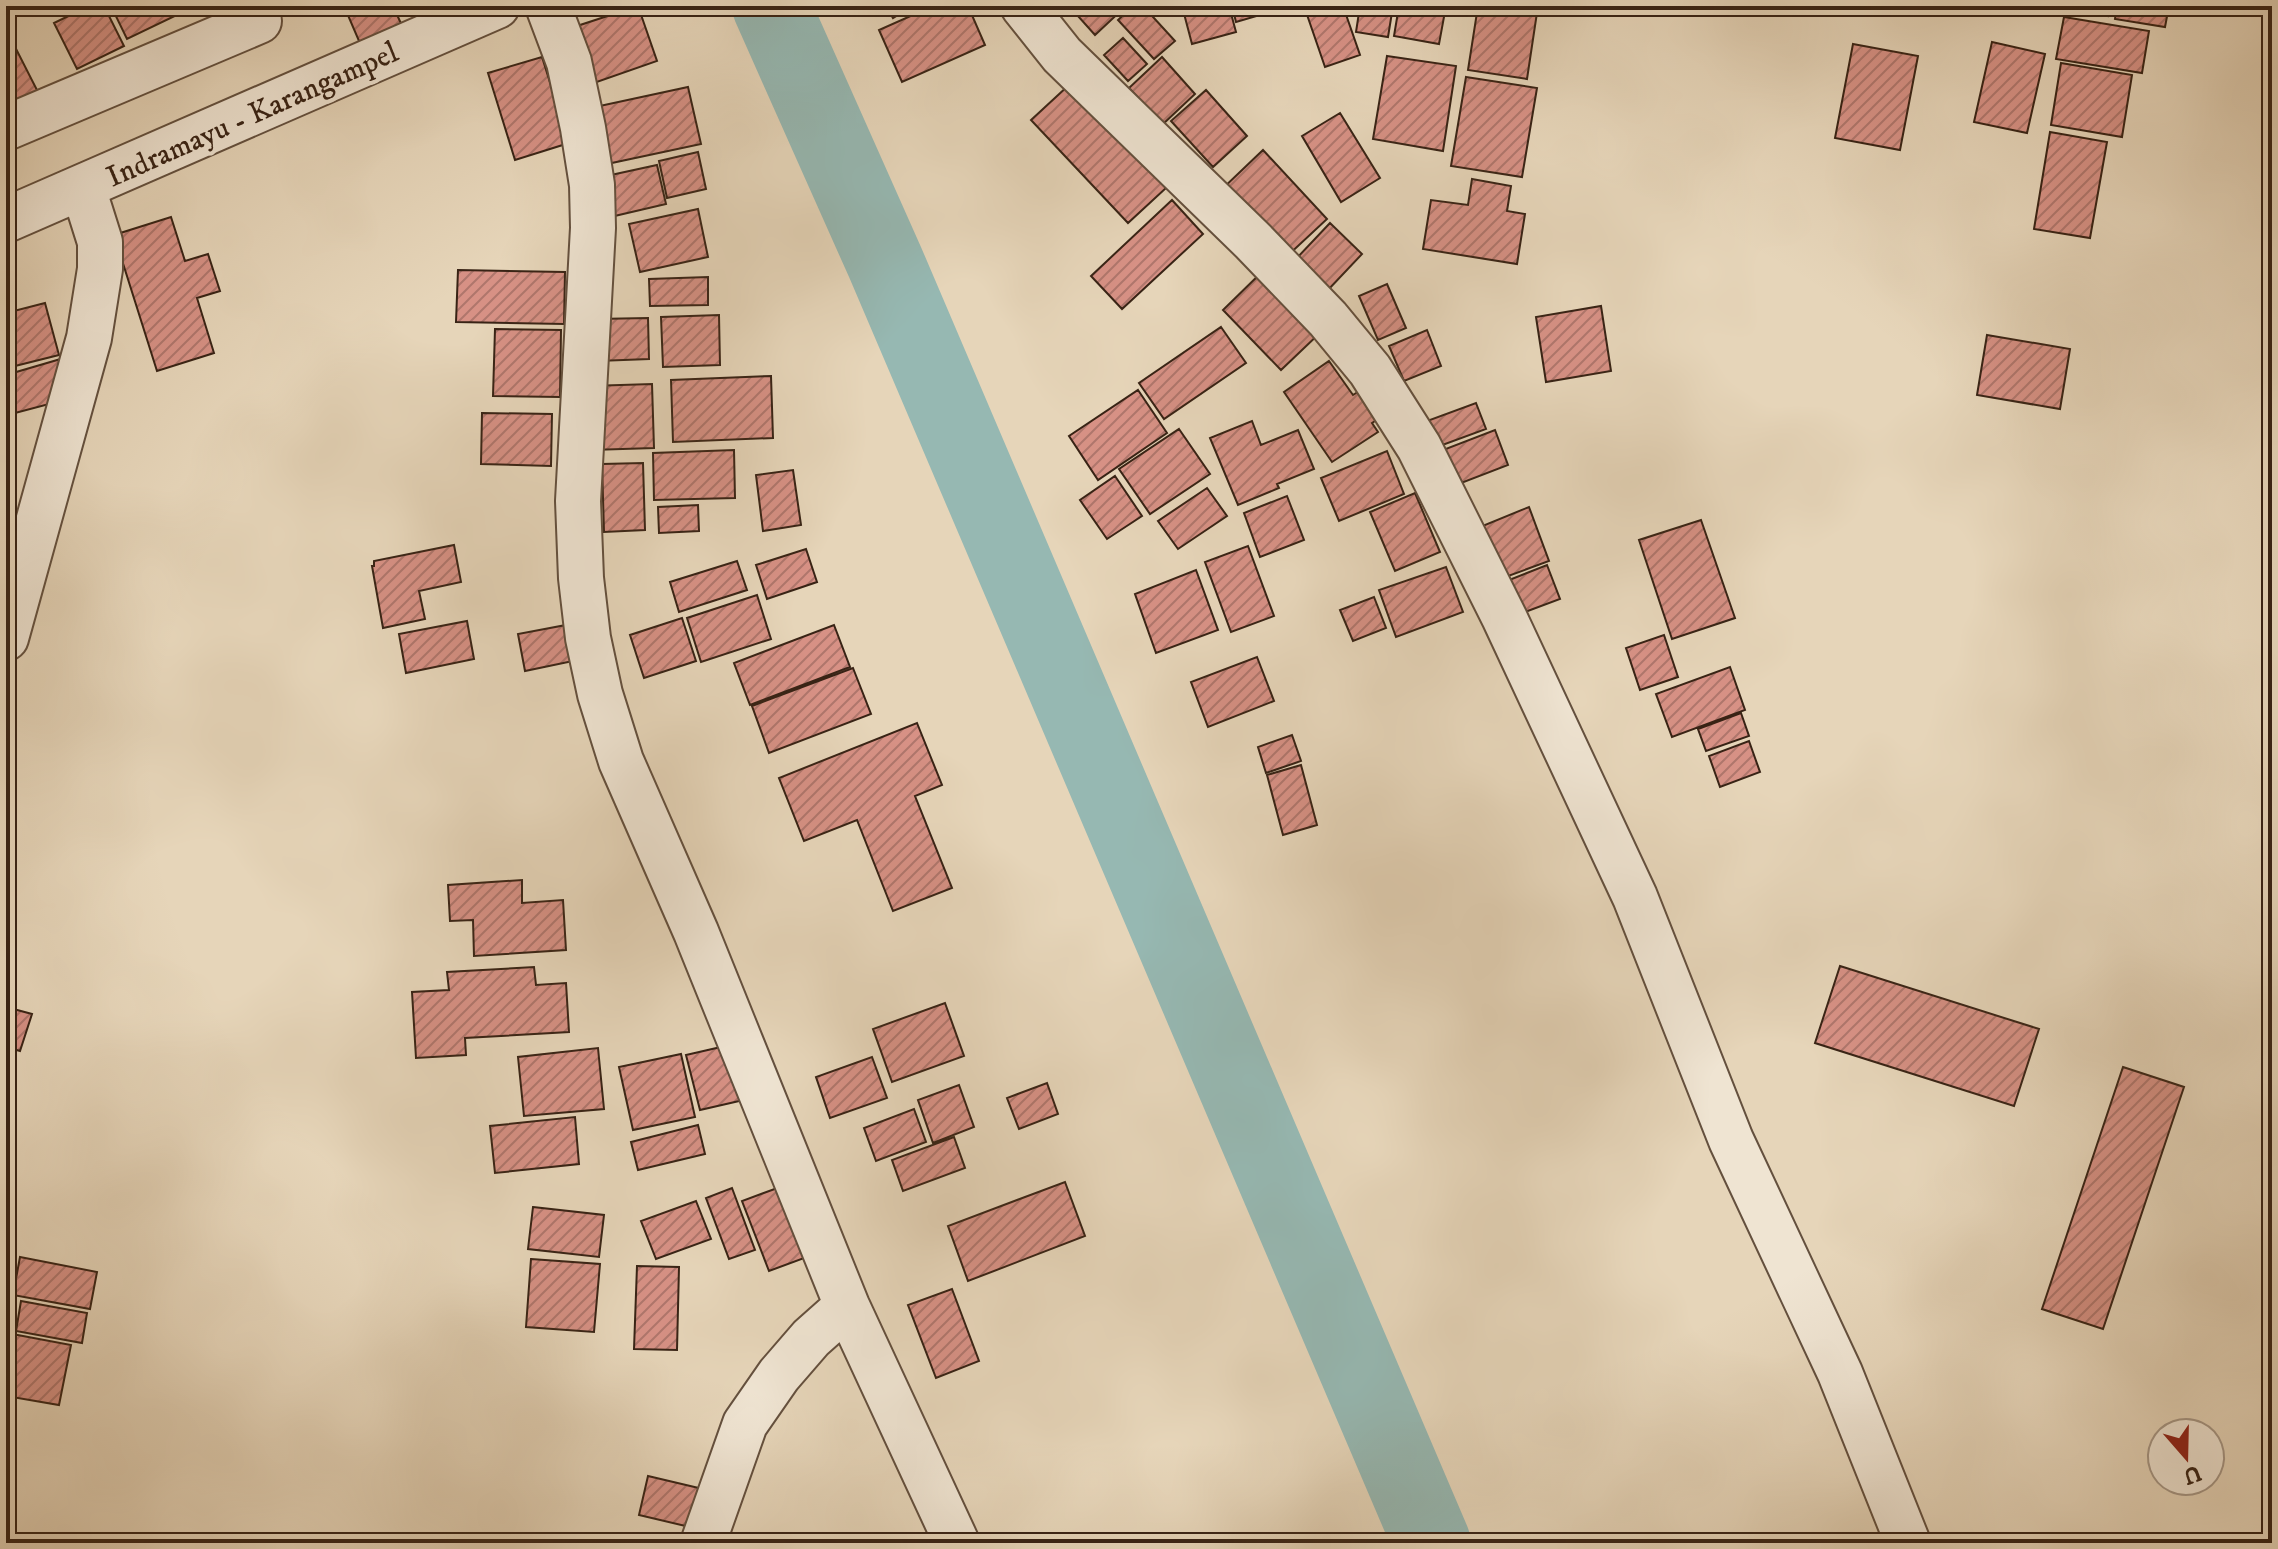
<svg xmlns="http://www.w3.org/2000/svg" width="2278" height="1549" font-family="'IM FELL DW Pica',serif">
  <defs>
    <pattern id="building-hatch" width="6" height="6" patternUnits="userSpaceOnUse" patternTransform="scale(2)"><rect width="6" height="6" fill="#d79185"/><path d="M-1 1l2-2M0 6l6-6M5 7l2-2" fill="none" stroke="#af766c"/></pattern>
  </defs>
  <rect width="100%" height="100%" fill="#e6d5b9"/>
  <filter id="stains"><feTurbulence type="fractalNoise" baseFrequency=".0025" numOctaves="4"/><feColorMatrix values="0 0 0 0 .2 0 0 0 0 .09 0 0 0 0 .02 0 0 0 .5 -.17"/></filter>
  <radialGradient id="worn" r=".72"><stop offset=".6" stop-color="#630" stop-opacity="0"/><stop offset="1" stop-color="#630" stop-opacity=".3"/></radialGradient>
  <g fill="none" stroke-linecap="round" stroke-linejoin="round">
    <path stroke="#96b8b2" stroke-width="78" d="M 771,6 L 885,262 L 1432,1543"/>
  </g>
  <path fill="url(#building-hatch)" stroke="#382315" stroke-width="2" d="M 6,6 L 29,6 L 6,18 Z
    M 89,6 L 104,6 L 124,46 L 77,69 L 54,23 Z
    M 111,6 L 178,6 L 181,13 L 127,39 Z
    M 344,6 L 393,6 L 404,30 L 362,48 Z
    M 638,6 L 657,61 L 591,84 L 571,28 Z
    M 886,6 L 912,6 L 893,18 Z
    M 933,6 L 968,6 L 985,45 L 902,82 L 879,30 Z
    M 1069,6 L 1126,6 L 1095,35 Z
    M 1133,6 L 1143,6 L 1175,41 L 1154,59 L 1118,20 Z
    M 1182,6 L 1229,6 L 1236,32 L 1192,44 Z
    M 1232,6 L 1291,6 L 1236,22 Z
    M 1304,6 L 1343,6 L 1360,55 L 1325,67 Z
    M 1360,6 L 1393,6 L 1388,37 L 1356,32 Z
    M 1399,6 L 1446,6 L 1439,44 L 1394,36 Z
    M 1478,6 L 1538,6 L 1527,79 L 1468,70 Z
    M 2073,6 L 2110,6 L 2108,16 L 2072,10 Z
    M 2117,6 L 2169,6 L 2165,27 L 2115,19 Z
    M 2064,17 L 2149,31 L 2142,73 L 2056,59 Z
    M 1123,38 L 1147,64 L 1128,81 L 1104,55 Z
    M 11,39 L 39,94 L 6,110 L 6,42 Z
    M 1992,42 L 2045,54 L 2027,133 L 1974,122 Z
    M 1853,44 L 1918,56 L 1900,150 L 1835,138 Z
    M 1387,56 L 1456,66 L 1443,151 L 1373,139 Z
    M 542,57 L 569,143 L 515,160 L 488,73 Z
    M 1162,57 L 1195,94 L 1163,124 L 1129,88 Z
    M 2061,63 L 2132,75 L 2122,137 L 2051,125 Z
    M 1466,77 L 1537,88 L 1522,177 L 1451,166 Z
    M 1069,85 L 1166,188 L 1128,223 L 1031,120 Z
    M 688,87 L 701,144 L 607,164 L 595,107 Z
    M 1206,90 L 1247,136 L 1213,167 L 1171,121 Z
    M 1340,113 L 1380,178 L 1341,202 L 1302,136 Z
    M 2050,132 L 2107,142 L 2090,238 L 2034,229 Z
    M 1263,150 L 1327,219 L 1284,259 L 1220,191 Z
    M 698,152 L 706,189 L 667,198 L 659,161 Z
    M 657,165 L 666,204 L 606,218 L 597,178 Z
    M 1472,179 L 1511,186 L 1507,211 L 1525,214 L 1517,264 L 1423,249 L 1431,200 L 1468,205 Z
    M 1172,200 L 1203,234 L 1122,309 L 1091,276 Z
    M 698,209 L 708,257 L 640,272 L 629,224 Z
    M 171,217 L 185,261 L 208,254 L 220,291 L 197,298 L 214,353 L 157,371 L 114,235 Z
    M 1330,223 L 1362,254 L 1327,291 L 1295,260 Z
    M 1265,269 L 1323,330 L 1281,370 L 1223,310 Z
    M 458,270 L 565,272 L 564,324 L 456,322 Z
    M 708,277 L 708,305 L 650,306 L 649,279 Z
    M 1387,284 L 1406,328 L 1378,340 L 1359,296 Z
    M 45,303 L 59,355 L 15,366 L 6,330 L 6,313 Z
    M 1601,306 L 1611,371 L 1546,382 L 1536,317 Z
    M 719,315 L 720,365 L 663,367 L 661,317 Z
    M 648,318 L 649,359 L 598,361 L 596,319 Z
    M 1221,327 L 1246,363 L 1164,419 L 1139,383 Z
    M 495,329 L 561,330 L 560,397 L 493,396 Z
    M 1427,330 L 1441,366 L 1404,381 L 1389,346 Z
    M 1987,335 L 2070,349 L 2060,409 L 1977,395 Z
    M 64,358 L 53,403 L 15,413 L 6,375 Z
    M 1329,361 L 1353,395 L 1367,386 L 1386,414 L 1372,423 L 1378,432 L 1332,462 L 1284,392 Z
    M 771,376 L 773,438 L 673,442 L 671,380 Z
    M 652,384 L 654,448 L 591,450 L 589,386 Z
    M 1138,390 L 1167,433 L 1098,480 L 1069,436 Z
    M 1476,403 L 1486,429 L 1437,447 L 1427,421 Z
    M 482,413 L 552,414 L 551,466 L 481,464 Z
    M 1252,421 L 1261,445 L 1298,430 L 1314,469 L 1277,484 L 1279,488 L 1238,505 L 1210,438 Z
    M 1179,429 L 1210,474 L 1150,514 L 1119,469 Z
    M 1495,430 L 1508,465 L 1443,490 L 1430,455 Z
    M 734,450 L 735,498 L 654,500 L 653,453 Z
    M 1387,451 L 1404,494 L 1339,521 L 1321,478 Z
    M 643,463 L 645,530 L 604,532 L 602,464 Z
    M 793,470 L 801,525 L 763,531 L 756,475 Z
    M 1115,476 L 1142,516 L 1107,539 L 1080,500 Z
    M 1207,488 L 1227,516 L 1178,549 L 1158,521 Z
    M 1415,493 L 1440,552 L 1395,571 L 1370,512 Z
    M 1287,496 L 1304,540 L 1260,557 L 1244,513 Z
    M 6,500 L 15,534 L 6,536 Z
    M 698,505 L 699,531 L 659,533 L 658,507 Z
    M 1529,507 L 1549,561 L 1500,579 L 1480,527 Z
    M 1701,520 L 1735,618 L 1672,639 L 1639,540 Z
    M 454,545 L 461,582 L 419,591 L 425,619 L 383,628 L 372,566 L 374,566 L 374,561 Z
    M 1248,546 L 1274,616 L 1231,632 L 1205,562 Z
    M 806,549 L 817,582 L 767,599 L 756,565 Z
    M 737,561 L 747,590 L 679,612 L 670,582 Z
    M 1547,565 L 1560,599 L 1517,615 L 1504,582 Z
    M 1446,567 L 1463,612 L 1396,637 L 1379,590 Z
    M 1196,570 L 1218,630 L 1156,653 L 1135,594 Z
    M 757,595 L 771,639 L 701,662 L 687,618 Z
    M 1374,597 L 1386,628 L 1353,641 L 1340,610 Z
    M 682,618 L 696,661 L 644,678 L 630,635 Z
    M 467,621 L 474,659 L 406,673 L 399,634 Z
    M 566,625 L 573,661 L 525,671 L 518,634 Z
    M 834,625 L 850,667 L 750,705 L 734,663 Z
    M 1664,635 L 1678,677 L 1640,690 L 1626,648 Z
    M 1257,657 L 1274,701 L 1208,727 L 1191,682 Z
    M 1730,667 L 1745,710 L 1672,737 L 1656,694 Z
    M 853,668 L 871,714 L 769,753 L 752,706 Z
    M 1741,713 L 1749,736 L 1706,751 L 1698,729 Z
    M 917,723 L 942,785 L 915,796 L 952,888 L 893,911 L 857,820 L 804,841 L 779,778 Z
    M 1292,735 L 1301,761 L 1266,773 L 1258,747 Z
    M 1749,741 L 1760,772 L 1720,787 L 1709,756 Z
    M 1301,765 L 1317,825 L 1283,835 L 1267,775 Z
    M 522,880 L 522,903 L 563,900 L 566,950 L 474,956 L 473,920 L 450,921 L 448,885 Z
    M 1840,966 L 2039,1029 L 2014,1106 L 1815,1043 Z
    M 534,967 L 536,985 L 566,983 L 569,1032 L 465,1038 L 466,1055 L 416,1058 L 412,992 L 449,990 L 447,972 Z
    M 945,1003 L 964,1056 L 892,1082 L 873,1029 Z
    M 6,1007 L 32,1014 L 20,1051 L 6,1047 Z
    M 734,1044 L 748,1099 L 700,1110 L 686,1055 Z
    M 598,1048 L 604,1109 L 524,1116 L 518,1057 Z
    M 681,1054 L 695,1117 L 633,1130 L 619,1067 Z
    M 872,1057 L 887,1098 L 830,1118 L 816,1077 Z
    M 2123,1067 L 2184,1087 L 2103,1329 L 2042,1309 Z
    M 1047,1083 L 1058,1114 L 1019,1129 L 1007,1098 Z
    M 959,1085 L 974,1127 L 933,1143 L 918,1100 Z
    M 914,1109 L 926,1142 L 876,1161 L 864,1128 Z
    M 575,1117 L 579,1164 L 495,1173 L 490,1126 Z
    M 698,1125 L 705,1154 L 638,1170 L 631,1142 Z
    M 954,1137 L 965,1168 L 903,1191 L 892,1160 Z
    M 1065,1182 L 1085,1236 L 968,1281 L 948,1226 Z
    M 780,1187 L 807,1257 L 769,1271 L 742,1201 Z
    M 732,1188 L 755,1250 L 729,1259 L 706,1198 Z
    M 696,1201 L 711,1239 L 656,1259 L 641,1221 Z
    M 533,1207 L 604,1215 L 599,1257 L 528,1249 Z
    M 6,1256 L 13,1258 L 6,1292 Z
    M 20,1257 L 97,1272 L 90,1309 L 13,1295 Z
    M 531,1259 L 600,1264 L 594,1332 L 526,1327 Z
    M 637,1266 L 679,1267 L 677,1350 L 634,1349 Z
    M 952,1289 L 979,1361 L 936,1378 L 908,1305 Z
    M 21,1301 L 87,1313 L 82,1343 L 16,1331 Z
    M 7,1333 L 71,1345 L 59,1405 L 6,1396 Z
    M 648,1476 L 703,1489 L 694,1528 L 639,1515 Z"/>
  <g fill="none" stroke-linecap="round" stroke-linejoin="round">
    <g stroke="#64503e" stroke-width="48">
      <path id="minor" d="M 548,6 L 569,62 L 583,128 L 592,185 L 593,228 L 578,501 L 581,578 L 588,638 L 600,694 L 621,761 L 696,932 L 847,1306 L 957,1543
        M 1023,6 L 1062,55 L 1253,241 L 1328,319 L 1370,370 L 1419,447 L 1504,617 L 1635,897 L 1731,1140 L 1840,1373 L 1908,1543
        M 6,128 L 259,21
        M 6,220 L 497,6
        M 6,638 L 89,338 L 100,269 L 100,242 L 83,188
        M 703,1543 L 745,1424 L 779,1375 L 811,1338 L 847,1306"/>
    </g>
    <use href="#minor" stroke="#efe4d2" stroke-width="44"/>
  </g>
  <g text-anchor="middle" stroke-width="8" stroke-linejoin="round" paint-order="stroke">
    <g font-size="30" fill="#382315" stroke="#efe4d2">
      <text transform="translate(252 114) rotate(-24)" y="10">Indramayu - Karangampel</text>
    </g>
  </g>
  <rect width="2278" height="1549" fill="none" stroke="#e6d5b9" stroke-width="32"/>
  <rect x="8" y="8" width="2262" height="1533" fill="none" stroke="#382315" stroke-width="4"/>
  <rect x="16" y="16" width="2246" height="1517" fill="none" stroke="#382315" stroke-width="2"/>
  <g transform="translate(2186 1457) rotate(160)"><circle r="38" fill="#efe4d2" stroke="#a69786" stroke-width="2"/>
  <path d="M0-6L14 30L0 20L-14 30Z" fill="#8f2418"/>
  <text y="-12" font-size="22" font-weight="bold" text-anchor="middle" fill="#382315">U</text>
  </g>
  <rect width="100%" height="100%" filter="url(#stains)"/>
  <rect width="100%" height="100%" fill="url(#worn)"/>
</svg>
